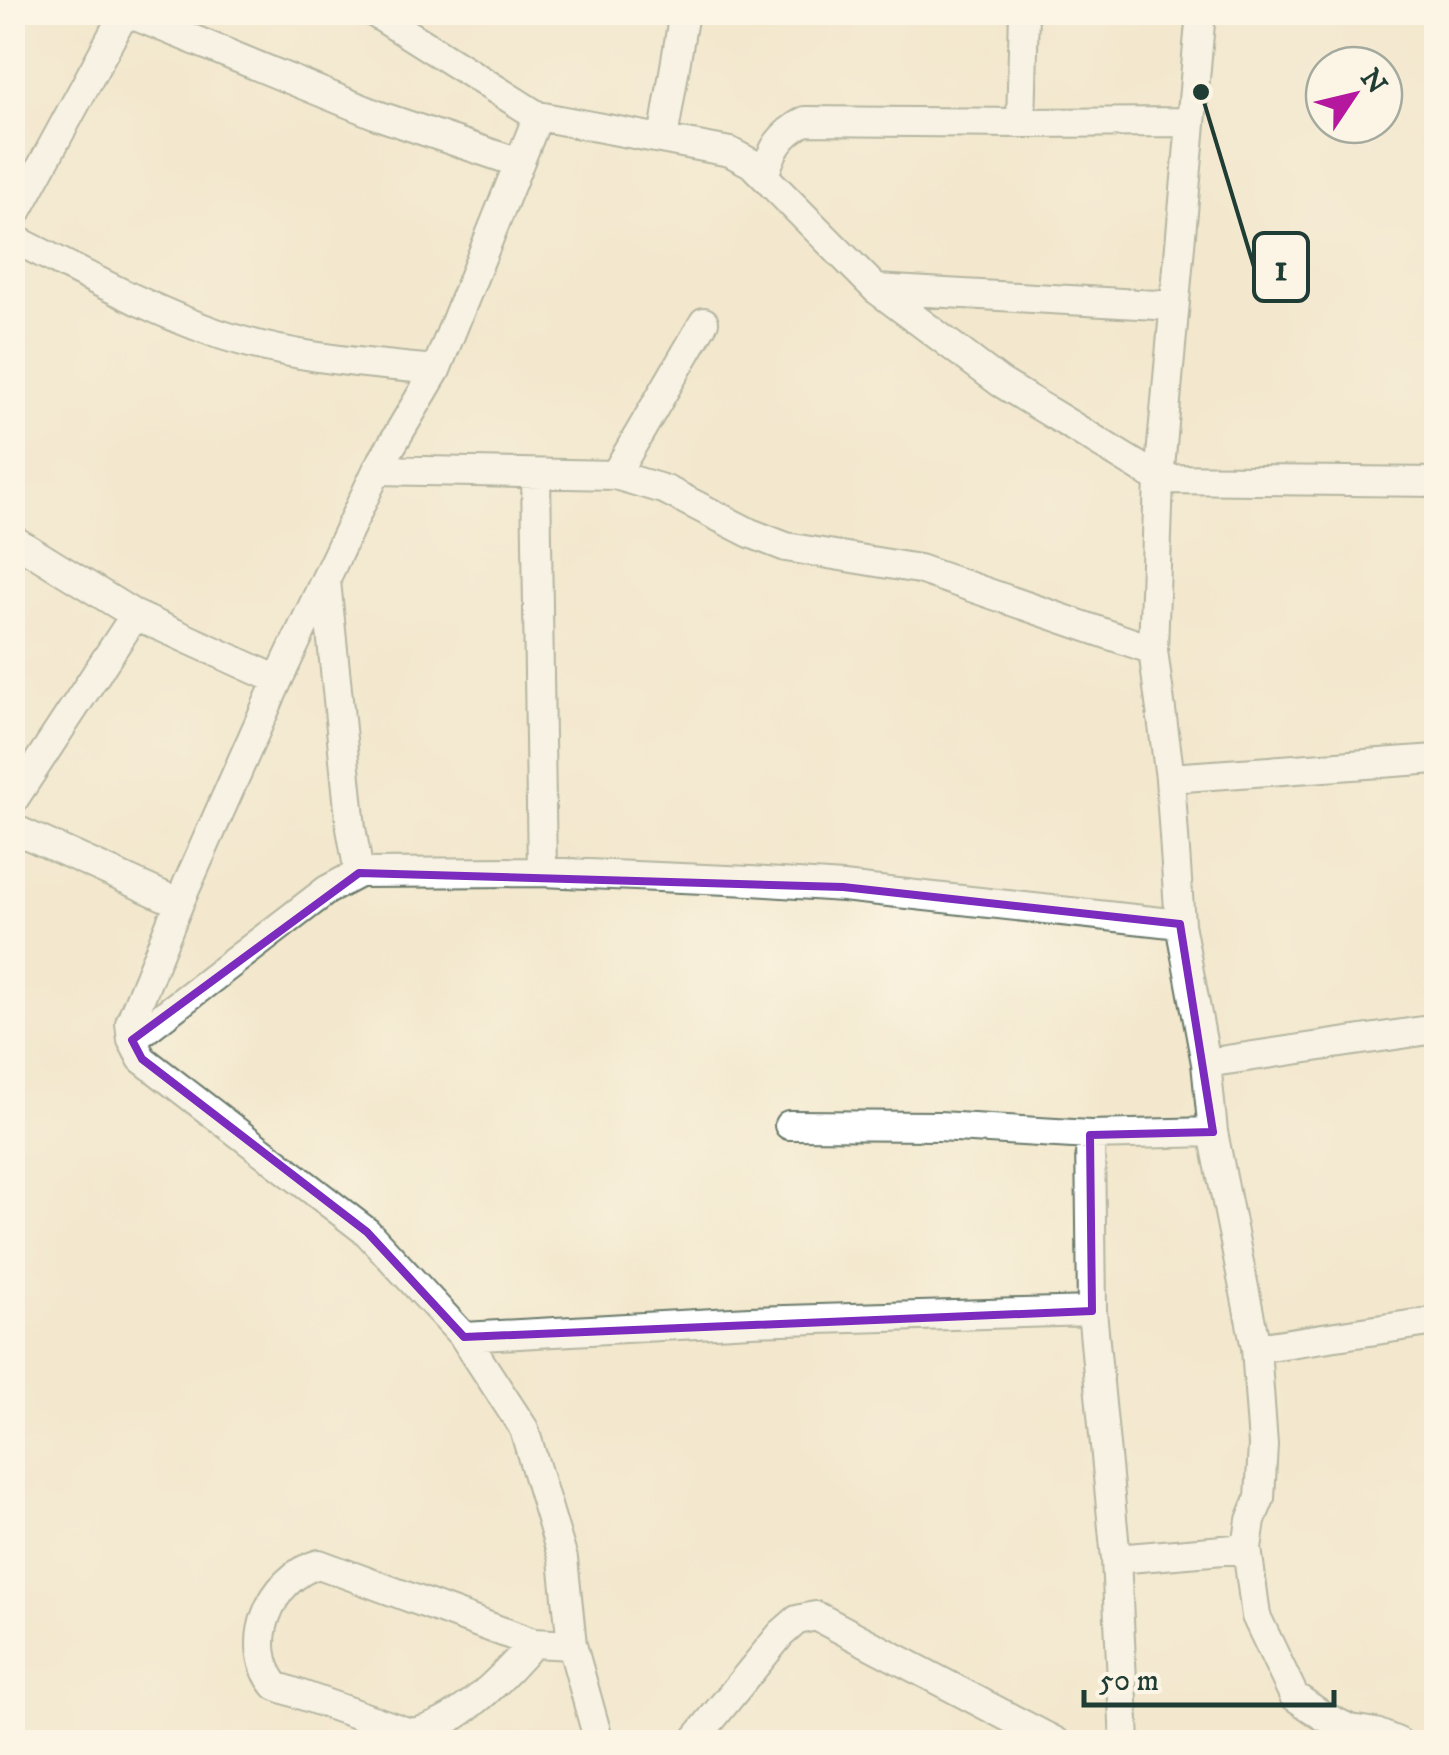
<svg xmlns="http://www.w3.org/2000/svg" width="1449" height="1755" font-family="'IM FELL DW Pica',serif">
  <rect width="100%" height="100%" fill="#fcf5e5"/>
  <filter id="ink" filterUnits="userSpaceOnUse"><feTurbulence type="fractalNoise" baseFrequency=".01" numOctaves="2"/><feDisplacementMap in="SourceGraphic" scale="20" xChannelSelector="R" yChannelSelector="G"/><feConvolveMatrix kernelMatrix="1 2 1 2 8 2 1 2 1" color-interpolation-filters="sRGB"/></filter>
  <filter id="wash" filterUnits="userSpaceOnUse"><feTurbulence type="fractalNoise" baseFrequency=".0048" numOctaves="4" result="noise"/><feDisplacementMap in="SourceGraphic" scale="40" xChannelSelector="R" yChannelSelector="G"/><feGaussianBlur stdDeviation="2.25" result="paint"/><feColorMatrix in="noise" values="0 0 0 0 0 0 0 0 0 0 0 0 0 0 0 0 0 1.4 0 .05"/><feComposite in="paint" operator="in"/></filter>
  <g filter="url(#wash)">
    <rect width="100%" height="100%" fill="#f3e8cd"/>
  </g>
  <g filter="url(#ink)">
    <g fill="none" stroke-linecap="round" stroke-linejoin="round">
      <g stroke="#69796a" stroke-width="32">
        <path id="minor" d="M 126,12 L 377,115 L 519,163
          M 373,12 L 538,116 L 436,370 L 377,470 L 278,680 L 179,903 L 130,1023 L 132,1040 L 142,1059 L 367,1232 L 464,1337 L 524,1429 L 563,1559 L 572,1645 L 599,1742
          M 1201,12 L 1159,479 L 1153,650 L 1170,778 L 1180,924 L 1206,1063 L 1213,1132 L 1256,1348 L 1263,1445 L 1260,1498 L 1251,1520 L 1247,1548 L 1256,1616 L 1294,1696 L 1323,1716 L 1350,1729 L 1376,1733 L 1398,1742
          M 538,116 L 730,152 L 751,163 L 876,289 L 1000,382 L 1159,479 L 1436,482
          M 1021,123 L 1189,122
          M 663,139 L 684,12
          M 765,174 C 772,148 781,134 805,121 L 1021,123 L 1024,12
          M 12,221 L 125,12
          M 12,238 C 79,271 145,308 216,333 C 287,357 361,363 436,370
          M 876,289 L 1174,306
          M 377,470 L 615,475 L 666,490 L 750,533 L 786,547 L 919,569 L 1153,650
          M 536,475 L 542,872
          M 615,475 L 704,322
          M 12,539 L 135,615 L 278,680
          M 326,581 L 351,828 L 359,873 L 542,872 L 751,881 L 843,887 L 1180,924
          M 1170,778 L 1436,759
          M 12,802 L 135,615
          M 12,828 L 179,903
          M 132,1040 L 327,890 L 359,873
          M 1206,1063 L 1436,1029
          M 789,1125 L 939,1126 L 1090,1135 L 1213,1132
          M 1090,1135 L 1092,1311 L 1116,1559 L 1125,1742
          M 464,1337 L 750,1321 L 1092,1311
          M 1256,1348 L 1436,1321
          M 1116,1559 L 1247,1548
          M 533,1643 L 319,1564 C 270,1577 242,1646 276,1686 L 410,1733 C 455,1728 505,1676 533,1643 L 572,1645
          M 693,1742 L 781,1634 L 797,1620 L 816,1616 L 1056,1742"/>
      </g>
      <use href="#minor" stroke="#fff" stroke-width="28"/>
    </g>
  </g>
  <path d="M0 0H1449V1755H0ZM 359,873 L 843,887 L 1180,924 L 1213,1132 L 1090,1135 L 1092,1311 L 464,1337 L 367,1232 L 142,1059 L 132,1040 Z" fill="#f3e8cd" fill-opacity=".55" fill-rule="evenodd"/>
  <path fill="none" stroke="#7b2cbf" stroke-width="8" stroke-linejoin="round" d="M 359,873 L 843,887 L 1180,924 L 1213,1132 L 1090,1135 L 1092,1311 L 464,1337 L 367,1232 L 142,1059 L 132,1040 Z"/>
  <path fill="none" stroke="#1f3d34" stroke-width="4" d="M1201 92L1254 267"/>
  <circle fill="#1f3d34" stroke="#fcf5e5" stroke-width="4" cx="1201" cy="92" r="10"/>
  <rect fill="#fcf5e5" stroke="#1f3d34" stroke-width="4" x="1254" y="233" width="54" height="68" rx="10"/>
  <g font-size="38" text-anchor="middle" font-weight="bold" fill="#1f3d34">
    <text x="1281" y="280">1</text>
  </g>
  <rect width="1449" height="1755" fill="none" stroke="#fcf5e5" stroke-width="50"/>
  <g transform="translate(1354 95) rotate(55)"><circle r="48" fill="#fcf5e5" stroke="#a4ab9e" stroke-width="2.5"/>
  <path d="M0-8L18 38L0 25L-18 38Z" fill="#b5179e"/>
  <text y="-15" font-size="28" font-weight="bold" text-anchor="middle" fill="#1f3d34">N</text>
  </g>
  <path d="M1084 1690v15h250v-15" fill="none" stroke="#1f3d34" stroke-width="5"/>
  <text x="1099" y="1690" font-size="30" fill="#1f3d34" stroke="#fcf5e5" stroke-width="8" paint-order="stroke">50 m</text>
</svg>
